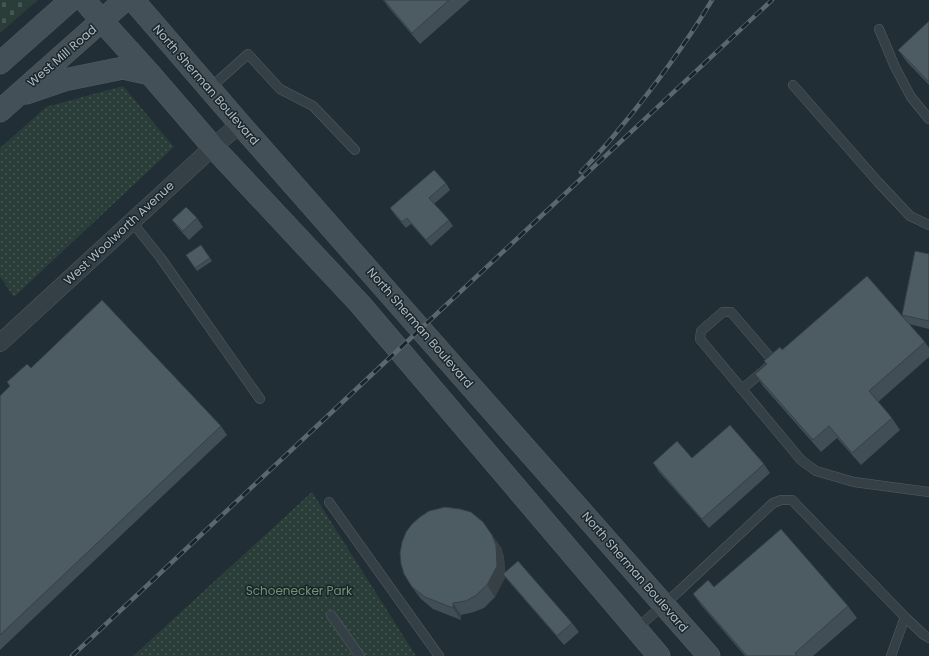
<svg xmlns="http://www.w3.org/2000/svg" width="929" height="656" font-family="Poppins,sans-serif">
  <defs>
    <pattern id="cemetery-stones" width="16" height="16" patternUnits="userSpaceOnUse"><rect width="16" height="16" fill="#2a3d38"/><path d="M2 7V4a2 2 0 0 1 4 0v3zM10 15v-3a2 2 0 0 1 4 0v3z" fill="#465753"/></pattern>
    <pattern id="park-dots" width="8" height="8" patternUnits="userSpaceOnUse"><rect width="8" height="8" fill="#2a3d38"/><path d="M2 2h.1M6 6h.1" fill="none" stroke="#465753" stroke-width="1.8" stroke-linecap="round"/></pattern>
  </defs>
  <rect width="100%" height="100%" fill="#222e35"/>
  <path fill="url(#cemetery-stones)" d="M 0,0 L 38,0 L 0,33 Z"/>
  <path fill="url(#park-dots)" d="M 123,86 L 174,147 L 14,297 L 0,277 L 0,148 L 46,107 Z
    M 312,492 L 416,656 L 133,656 Z"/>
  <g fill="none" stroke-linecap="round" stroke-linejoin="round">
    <g stroke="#525d63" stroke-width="10">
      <path id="lane" d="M 879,29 L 895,67 L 911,97 L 929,119
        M 793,85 L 878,182 L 910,216 L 929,225
        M 209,89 L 248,54 L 280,89 L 313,106 L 355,150
        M 132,222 L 160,257 L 260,399
        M 742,389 L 774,362 L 731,312 L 723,312 L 701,331 L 700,339 L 801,460 L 816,471 L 854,482 L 929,492
        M 329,502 L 439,656
        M 331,615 L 360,656
        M 636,629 L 678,592 L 773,503 L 781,500 L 792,500 L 906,618 L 924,635 L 929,638
        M 891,656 L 905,617"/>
    </g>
    <g stroke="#525d63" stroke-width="18">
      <path id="street" d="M 0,343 L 213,147 L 240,124"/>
    </g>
    <g stroke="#525d63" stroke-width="23">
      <path id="secondary" d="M 84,0 L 102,21 L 150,74 L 213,147 L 360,304 L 659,656
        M 133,0 L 240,124 L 423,332 L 709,656
        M 0,63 L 71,0
        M 26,93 L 64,80 L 123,68 L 150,74
        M 0,111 L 125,0"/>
    </g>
    <use href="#lane" stroke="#353f46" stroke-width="9"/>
    <use href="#street" stroke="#353f46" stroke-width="17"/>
    <use href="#secondary" stroke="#435058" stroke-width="22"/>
    <g stroke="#59676e" stroke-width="4.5">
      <path id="rail" d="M 581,172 C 593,159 605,147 616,133 C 651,91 684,47 712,0
        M 72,656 L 366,380 L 772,0"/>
    </g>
    <use href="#rail" stroke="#1a242a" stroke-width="3" stroke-dasharray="9" stroke-linecap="butt"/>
  </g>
  <path fill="#424e55" d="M 383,0 L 470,0 L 420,44 L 389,8 Z
    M 929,21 L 929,85 L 907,62 L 898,50 Z
    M 446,183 L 450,190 L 434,204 L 449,220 L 453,226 L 431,246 L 411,224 L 406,228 L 394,214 L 390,208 Z
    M 197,218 L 203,227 L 189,240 L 179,229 L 172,220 Z
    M 201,245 L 212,261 L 197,271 L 186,255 Z
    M 929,254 L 929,329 L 909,324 L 925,342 L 929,348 L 929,357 L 878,402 L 892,418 L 900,430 L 861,465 L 837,438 L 821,452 L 763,386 L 755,374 L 766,364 L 764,361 L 782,350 L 906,321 L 902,315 Z
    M 31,368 L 221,426 L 227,435 L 0,650 L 0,396 L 10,386 L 7,382 Z
    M 692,458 L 764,464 L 770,473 L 709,528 L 659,472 L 653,463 Z
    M 501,547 L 504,557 L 505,572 L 572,623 L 579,632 L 564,645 L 510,583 L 505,577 L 495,597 L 484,608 L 474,612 L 461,615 L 461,620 L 433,609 L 421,599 L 412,587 Z
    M 714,587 L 848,606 L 857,618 L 813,656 L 745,656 L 701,605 L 693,594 Z"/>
  <path fill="#364045" d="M 492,535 L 501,547 L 504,557 L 505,577 L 503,574 L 505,578 L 495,597 L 487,585 Z
    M 453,603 L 461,615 L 461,620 L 453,608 Z"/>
  <path fill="#4d5b63" stroke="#364045" d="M 384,0 L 449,0 L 412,33 Z
    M 929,21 L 929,82 L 898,50 Z
    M 434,170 L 446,183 L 429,198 L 449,220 L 426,240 L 407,218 L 402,222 L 390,208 Z
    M 186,207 L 197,218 L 183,231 L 172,220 Z
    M 201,245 L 210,258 L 195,268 L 186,255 Z
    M 915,251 L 929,254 L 929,321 L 902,315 Z
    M 867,276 L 925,342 L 869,391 L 892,418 L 852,453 L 829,426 L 813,440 L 755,374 L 767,364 L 764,361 L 780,347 L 782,350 Z
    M 102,300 L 221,426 L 0,635 L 0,396 L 10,386 L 7,382 L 27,364 L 31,368 Z
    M 730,425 L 764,464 L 702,519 L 653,463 L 677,441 L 692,458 Z
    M 445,507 L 460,509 L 471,512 L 483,522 L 492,535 L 496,545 L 497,566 L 487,585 L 475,596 L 466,601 L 453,603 L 453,608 L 425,597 L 412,587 L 404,574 L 401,564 L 400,553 L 402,542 L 406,532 L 412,524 L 420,517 L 429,511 Z
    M 781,529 L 848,606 L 795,653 L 797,656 L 747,656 L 693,594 L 708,580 L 714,587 Z
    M 518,561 L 572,623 L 557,636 L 503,574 Z"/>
  <g text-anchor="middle" stroke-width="3" stroke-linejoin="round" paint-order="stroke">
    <g font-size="12" fill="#afbbc2" stroke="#1a242a">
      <text transform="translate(62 56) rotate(-41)" y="4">West Mill Road</text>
      <text transform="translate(206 85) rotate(49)" y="4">North Sherman Boulevard</text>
      <text transform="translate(119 233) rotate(-43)" y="4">West Woolworth Avenue</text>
      <text transform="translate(420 328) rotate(49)" y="4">North Sherman Boulevard</text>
      <text transform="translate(635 572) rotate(49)" y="4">North Sherman Boulevard</text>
    </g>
    <g font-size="12" fill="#709671" stroke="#1a242a">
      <text x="299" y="595">Schoenecker Park</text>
    </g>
  </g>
</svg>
